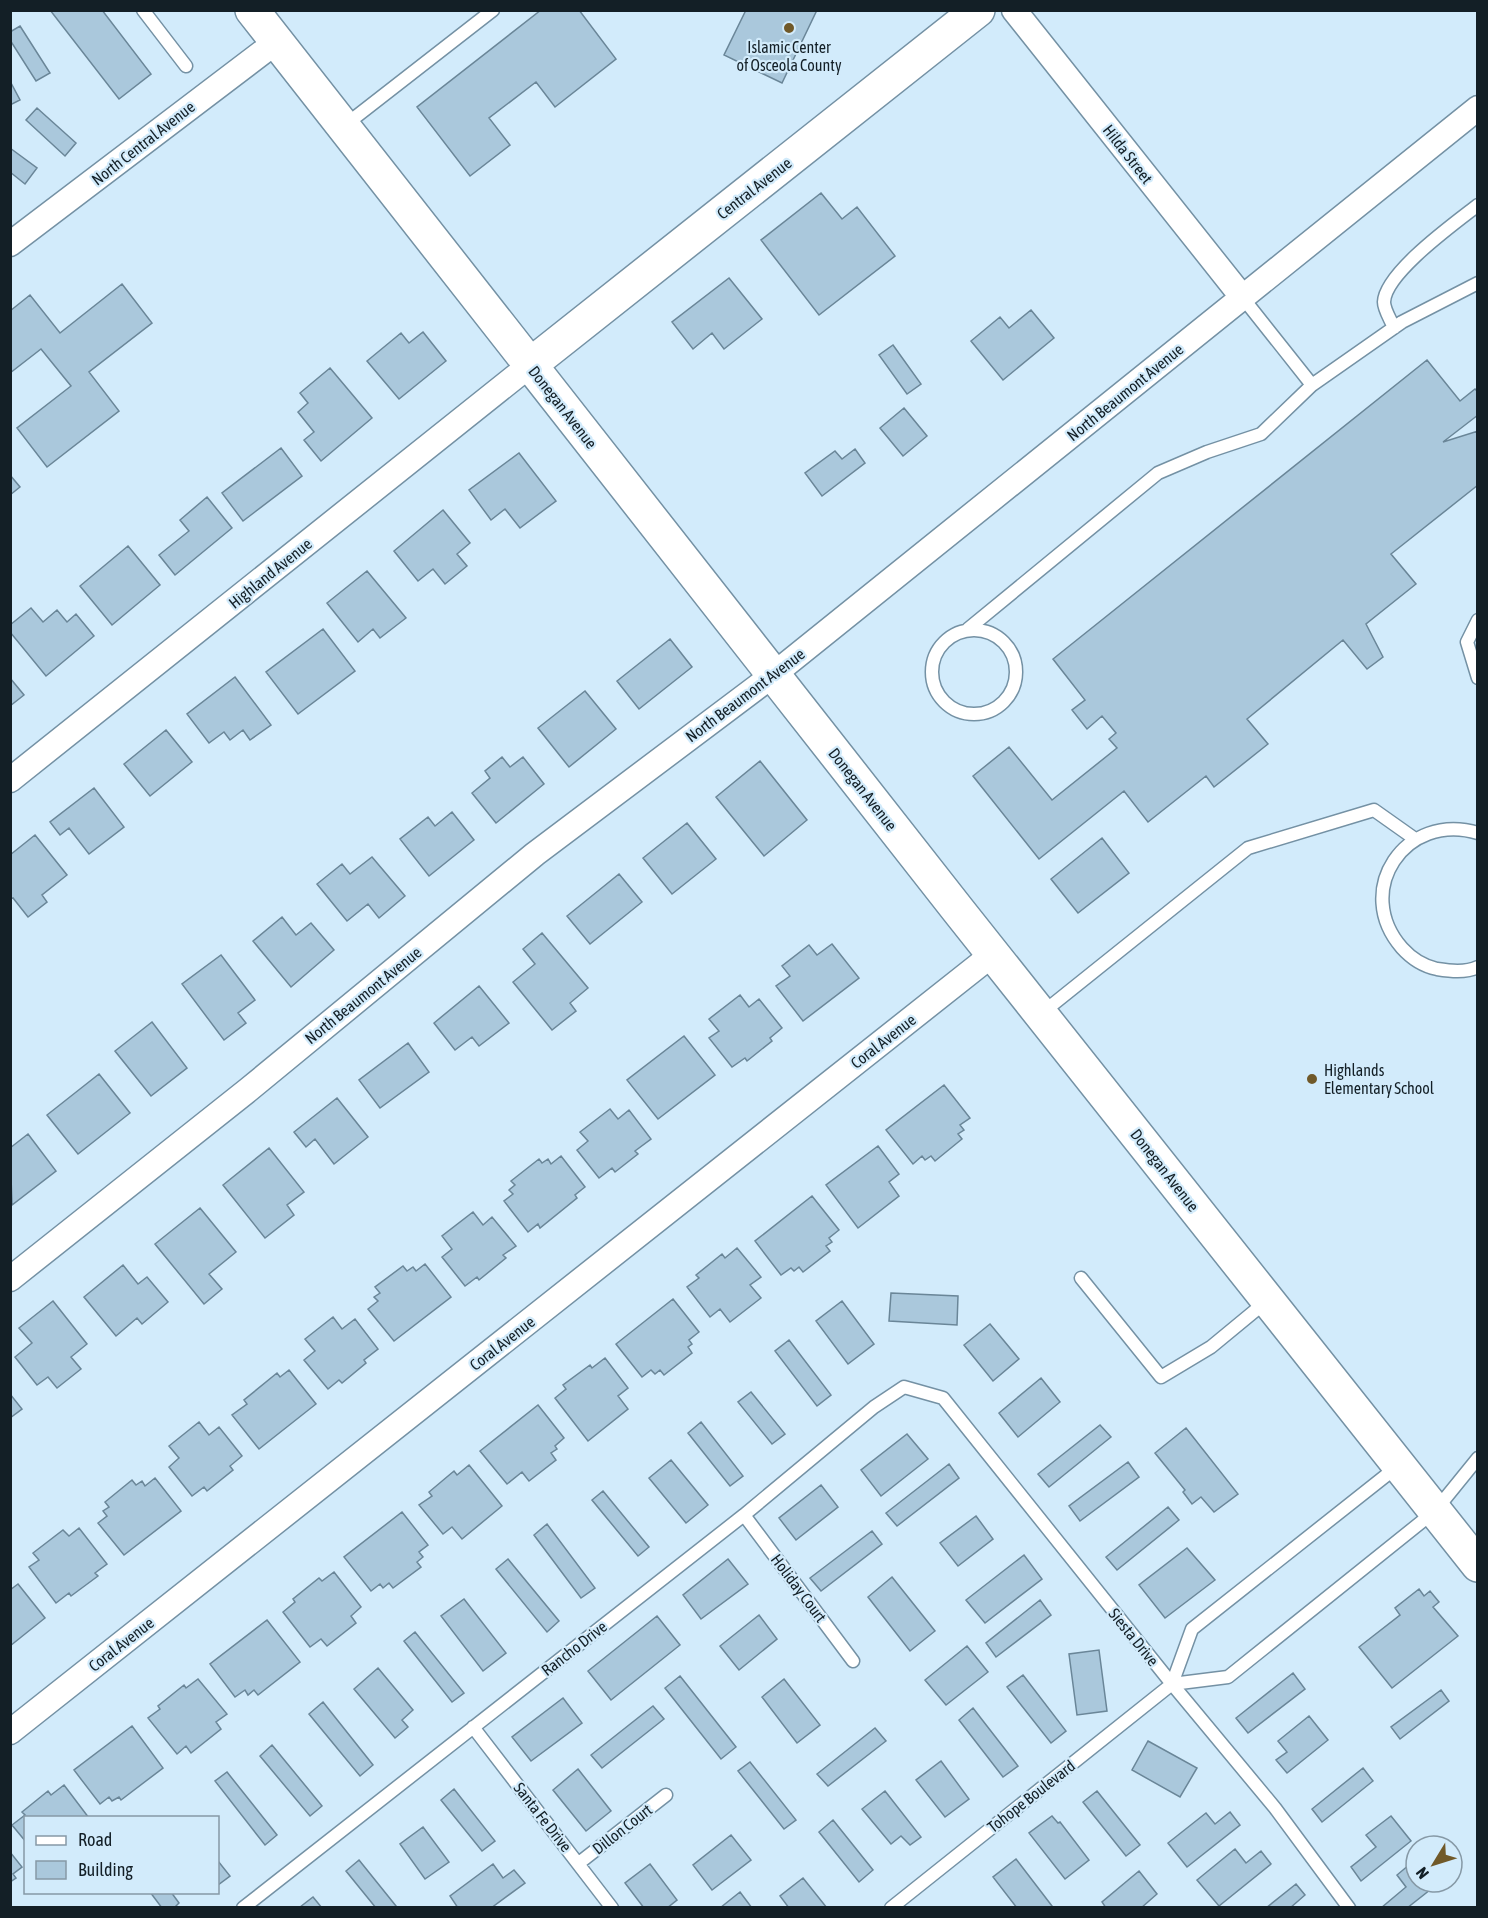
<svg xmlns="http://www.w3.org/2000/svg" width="1488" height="1918" font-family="'Asap Condensed',sans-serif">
  <rect width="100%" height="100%" fill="#d2ebfb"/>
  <path fill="#aac8dc" stroke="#6a8698" stroke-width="1.5" d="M 50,10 L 102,10 L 151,74 L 119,99 Z
    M 541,10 L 579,10 L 616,59 L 555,107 L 536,82 L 489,118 L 510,145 L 470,176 L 417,107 Z
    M 746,10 L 817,10 L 782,83 L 724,55 Z
    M 20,26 L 50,73 L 36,81 L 10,40 L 10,32 Z
    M 10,81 L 20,100 L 10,105 Z
    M 37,108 L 76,143 L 65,156 L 26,120 Z
    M 10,148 L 37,168 L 25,184 L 10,172 Z
    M 821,193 L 842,219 L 857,207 L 895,256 L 819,315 L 761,240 Z
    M 729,278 L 762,319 L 724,349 L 712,333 L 693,349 L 672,322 Z
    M 122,284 L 152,323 L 89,372 L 119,411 L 47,467 L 17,428 L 71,386 L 41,349 L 10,373 L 10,311 L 30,295 L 60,333 Z
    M 1031,310 L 1054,338 L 1003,380 L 971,341 L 1000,317 L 1009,328 Z
    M 423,332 L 446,361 L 399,399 L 367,361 L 401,333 L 409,343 Z
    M 893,345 L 921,384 L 907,394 L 879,355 Z
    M 1427,360 L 1460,401 L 1475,389 L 1478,392 L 1478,415 L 1443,442 L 1478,431 L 1478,485 L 1391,554 L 1416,584 L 1366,624 L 1383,657 L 1367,669 L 1343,640 L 1247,719 L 1268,744 L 1214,787 L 1206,776 L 1148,822 L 1124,791 L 1039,859 L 973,776 L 1009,747 L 1052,800 L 1117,748 L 1109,739 L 1116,733 L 1102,716 L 1087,729 L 1072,710 L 1085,700 L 1053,659 Z
    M 330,368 L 372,418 L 321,461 L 304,440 L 314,432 L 298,412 L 308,403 L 300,393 Z
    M 904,408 L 927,436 L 903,456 L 880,428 Z
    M 281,448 L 302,476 L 243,521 L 222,493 Z
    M 855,449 L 865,463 L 822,496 L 805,473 L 835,451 L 842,459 Z
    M 519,453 L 556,501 L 520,528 L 505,509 L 491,520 L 469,490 Z
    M 10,475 L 20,487 L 10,495 Z
    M 207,497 L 232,528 L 175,575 L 159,555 L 189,531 L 180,520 Z
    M 443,510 L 470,543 L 457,554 L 467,566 L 445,584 L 433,569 L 418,581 L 394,551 Z
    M 128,546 L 160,585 L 112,625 L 80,586 Z
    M 367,571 L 406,618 L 380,638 L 373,629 L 358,642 L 327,603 Z
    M 31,608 L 43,622 L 57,610 L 67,622 L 76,614 L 94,636 L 46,676 L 10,632 L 10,625 Z
    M 323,629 L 355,671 L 298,714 L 266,672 Z
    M 670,639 L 692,667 L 639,709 L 617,681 Z
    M 235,677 L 271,725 L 250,740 L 243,730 L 230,740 L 224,732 L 209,743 L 187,714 Z
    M 10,678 L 24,695 L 10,706 Z
    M 585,691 L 616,729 L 569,767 L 538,728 Z
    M 166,730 L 192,762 L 150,796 L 124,764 Z
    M 502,757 L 510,767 L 523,757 L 544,784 L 496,823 L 472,793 L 490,778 L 485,771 Z
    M 760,761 L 807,820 L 764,856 L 716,797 Z
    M 94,788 L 124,827 L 89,854 L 69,828 L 60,835 L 50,822 Z
    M 452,812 L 474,840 L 429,876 L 400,839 L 428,817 L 435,826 Z
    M 687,823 L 716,859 L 672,894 L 643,858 Z
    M 35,835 L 67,875 L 42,895 L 47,902 L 28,917 L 13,898 L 10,899 L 10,855 Z
    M 1102,838 L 1129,873 L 1078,913 L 1051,879 Z
    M 372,857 L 405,896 L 379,918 L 368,904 L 347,921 L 317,884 L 342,864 L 350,874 Z
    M 619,874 L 642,902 L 590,944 L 567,916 Z
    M 282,917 L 296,935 L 311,923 L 334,950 L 291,987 L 253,941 Z
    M 542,933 L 588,988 L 570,1003 L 576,1011 L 552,1030 L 513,982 L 535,964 L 523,949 Z
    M 832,944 L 859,978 L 803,1021 L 776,986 L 790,976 L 782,966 L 809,945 L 817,955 Z
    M 221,955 L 255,1000 L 238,1013 L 246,1023 L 224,1040 L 182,984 Z
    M 479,986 L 509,1023 L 479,1046 L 472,1037 L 455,1050 L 434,1023 Z
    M 740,995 L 749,1007 L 759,999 L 782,1028 L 770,1038 L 772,1041 L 747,1061 L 745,1058 L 732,1067 L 709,1038 L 719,1031 L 709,1019 Z
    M 152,1022 L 187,1068 L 151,1096 L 115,1051 Z
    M 684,1036 L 715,1075 L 658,1119 L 627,1080 Z
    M 408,1043 L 429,1072 L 380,1108 L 359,1080 Z
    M 99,1074 L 130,1113 L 78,1154 L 47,1115 Z
    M 944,1085 L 970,1118 L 960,1125 L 964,1130 L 958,1134 L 962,1139 L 935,1161 L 931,1156 L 925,1160 L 922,1156 L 913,1164 L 886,1130 Z
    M 337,1098 L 368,1137 L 334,1164 L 315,1139 L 306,1147 L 294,1132 Z
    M 610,1109 L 618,1119 L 629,1110 L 651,1139 L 635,1151 L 638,1154 L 615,1172 L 612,1168 L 599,1178 L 577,1150 L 588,1141 L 580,1132 Z
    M 28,1134 L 56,1171 L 12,1205 L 10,1148 Z
    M 878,1146 L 899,1174 L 889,1182 L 899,1196 L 858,1228 L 826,1185 Z
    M 269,1148 L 304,1192 L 287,1205 L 294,1215 L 265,1238 L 223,1185 Z
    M 561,1156 L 585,1187 L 575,1195 L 577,1198 L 540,1228 L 538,1224 L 528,1232 L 504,1201 L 513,1194 L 509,1190 L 515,1185 L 511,1181 L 539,1159 L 542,1163 L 548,1159 L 551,1164 Z
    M 812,1196 L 839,1230 L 829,1238 L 832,1242 L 826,1246 L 830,1251 L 803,1272 L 799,1267 L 794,1271 L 791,1268 L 781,1275 L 755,1241 Z
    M 200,1208 L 236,1252 L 209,1274 L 222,1289 L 204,1304 L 155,1244 Z
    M 473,1212 L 483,1225 L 492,1217 L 516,1246 L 503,1255 L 506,1258 L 479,1280 L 477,1277 L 465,1286 L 442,1257 L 452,1249 L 442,1236 Z
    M 737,1248 L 761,1277 L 750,1285 L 761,1298 L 730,1322 L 720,1309 L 710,1317 L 687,1287 L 699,1278 L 696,1275 L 722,1254 L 725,1258 Z
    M 425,1264 L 451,1297 L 394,1341 L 368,1309 L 378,1301 L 374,1297 L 380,1293 L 375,1287 L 403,1266 L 407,1271 L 413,1267 L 416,1271 Z
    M 123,1265 L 138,1284 L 147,1277 L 168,1302 L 142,1324 L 137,1318 L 116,1336 L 84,1297 Z
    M 891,1293 L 958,1296 L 957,1325 L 889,1321 Z
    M 673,1299 L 699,1332 L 689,1340 L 692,1344 L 688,1347 L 692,1353 L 664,1375 L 660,1370 L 655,1374 L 651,1370 L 642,1377 L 616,1344 Z
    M 53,1301 L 87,1344 L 71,1357 L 81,1369 L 57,1388 L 48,1377 L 37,1385 L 15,1357 L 32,1343 L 19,1328 Z
    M 842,1301 L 874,1344 L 848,1364 L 816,1321 Z
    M 333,1317 L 342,1329 L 355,1319 L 378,1349 L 364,1360 L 366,1363 L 342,1383 L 339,1380 L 328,1389 L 304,1360 L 315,1351 L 305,1339 Z
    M 990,1324 L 1019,1359 L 993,1381 L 964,1345 Z
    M 789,1340 L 831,1395 L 817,1406 L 775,1351 Z
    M 605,1358 L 628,1388 L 618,1396 L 628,1409 L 588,1441 L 555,1398 L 566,1389 L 563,1385 L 590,1365 L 592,1368 Z
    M 289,1370 L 316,1404 L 259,1449 L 232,1415 L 247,1404 L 244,1400 L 277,1373 L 280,1377 Z
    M 1041,1378 L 1060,1402 L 1018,1437 L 999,1413 Z
    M 751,1392 L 785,1434 L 772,1444 L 738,1402 Z
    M 10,1394 L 22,1409 L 10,1418 Z
    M 538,1405 L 564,1438 L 555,1446 L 557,1449 L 551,1453 L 556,1460 L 529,1481 L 522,1472 L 507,1484 L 480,1451 Z
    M 199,1422 L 209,1435 L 219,1427 L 242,1456 L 230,1466 L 233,1470 L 207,1491 L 204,1487 L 192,1496 L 169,1467 L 179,1458 L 169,1446 Z
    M 701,1422 L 743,1476 L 730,1486 L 688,1433 Z
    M 1100,1425 L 1111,1437 L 1049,1487 L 1038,1474 Z
    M 1186,1428 L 1238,1494 L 1214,1512 L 1201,1497 L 1192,1504 L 1183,1492 L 1185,1490 L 1155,1453 Z
    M 907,1434 L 928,1459 L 881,1496 L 861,1470 Z
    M 671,1460 L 708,1505 L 686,1523 L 649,1478 Z
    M 1128,1462 L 1139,1477 L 1080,1521 L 1069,1506 Z
    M 949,1464 L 959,1478 L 897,1526 L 886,1513 Z
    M 469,1465 L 502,1506 L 462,1539 L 452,1527 L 443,1534 L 419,1505 L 432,1496 L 429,1492 L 454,1471 L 457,1475 Z
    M 155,1478 L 181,1511 L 124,1555 L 98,1523 L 107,1516 L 103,1511 L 109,1507 L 105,1502 L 132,1480 L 136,1485 L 142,1481 L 145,1486 Z
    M 821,1485 L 838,1507 L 796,1540 L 779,1518 Z
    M 603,1491 L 649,1547 L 638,1556 L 592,1500 Z
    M 1168,1507 L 1179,1520 L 1117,1570 L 1106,1557 Z
    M 402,1512 L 428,1545 L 419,1552 L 423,1557 L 417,1562 L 421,1567 L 393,1588 L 389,1583 L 383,1588 L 380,1584 L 371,1591 L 344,1557 Z
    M 976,1516 L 993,1539 L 958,1566 L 940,1543 Z
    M 547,1524 L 595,1588 L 581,1598 L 534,1535 Z
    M 79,1528 L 107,1564 L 95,1573 L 98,1576 L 71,1596 L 69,1593 L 56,1603 L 29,1567 L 39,1560 L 33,1553 L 63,1530 L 69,1536 Z
    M 872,1531 L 882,1544 L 821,1591 L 810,1578 Z
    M 1187,1548 L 1215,1580 L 1165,1618 L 1139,1585 Z
    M 1024,1555 L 1042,1579 L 985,1623 L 966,1600 Z
    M 508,1559 L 559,1621 L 547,1632 L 496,1569 Z
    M 728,1559 L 748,1584 L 701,1619 L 683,1595 Z
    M 334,1572 L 361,1607 L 351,1616 L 356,1623 L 327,1646 L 321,1639 L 310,1647 L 283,1612 L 295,1602 L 293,1599 L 319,1578 L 322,1581 Z
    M 892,1577 L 935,1631 L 910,1651 L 868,1597 Z
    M 18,1584 L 45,1618 L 10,1646 L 10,1590 Z
    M 1419,1589 L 1424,1596 L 1430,1591 L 1439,1602 L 1433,1607 L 1458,1636 L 1392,1688 L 1359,1647 L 1400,1615 L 1395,1608 Z
    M 464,1599 L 506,1653 L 483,1671 L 441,1616 Z
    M 1040,1600 L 1051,1615 L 996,1657 L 986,1643 Z
    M 759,1615 L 777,1639 L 739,1670 L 720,1646 Z
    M 657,1616 L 680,1645 L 611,1700 L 588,1671 Z
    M 267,1620 L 300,1662 L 258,1695 L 254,1690 L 248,1695 L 245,1690 L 235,1697 L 210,1664 Z
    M 415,1632 L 464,1693 L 452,1702 L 404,1641 Z
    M 967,1646 L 988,1672 L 946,1705 L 925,1680 Z
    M 1099,1650 L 1107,1711 L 1077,1715 L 1069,1654 Z
    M 378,1668 L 413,1710 L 402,1720 L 408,1727 L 395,1738 L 354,1689 Z
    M 1293,1673 L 1305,1689 L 1248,1733 L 1236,1718 Z
    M 1023,1675 L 1066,1731 L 1051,1743 L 1007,1687 Z
    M 680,1676 L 736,1747 L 721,1759 L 665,1688 Z
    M 198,1679 L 227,1714 L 216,1722 L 221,1729 L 191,1753 L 186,1746 L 177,1754 L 148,1718 L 160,1709 L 158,1706 L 184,1685 L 186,1688 Z
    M 784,1679 L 820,1725 L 797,1743 L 762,1697 Z
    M 1441,1690 L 1449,1701 L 1400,1739 L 1391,1727 Z
    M 563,1698 L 582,1723 L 531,1761 L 512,1737 Z
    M 323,1702 L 373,1765 L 360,1776 L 309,1714 Z
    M 653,1706 L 664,1719 L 602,1768 L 591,1755 Z
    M 973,1708 L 1018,1766 L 1003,1777 L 959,1720 Z
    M 1309,1716 L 1328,1740 L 1287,1773 L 1276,1760 L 1287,1752 L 1278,1741 Z
    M 132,1726 L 163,1768 L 121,1800 L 119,1797 L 112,1801 L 109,1797 L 100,1804 L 74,1770 Z
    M 875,1728 L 886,1741 L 828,1786 L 817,1774 Z
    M 1148,1741 L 1197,1768 L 1180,1797 L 1132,1770 Z
    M 272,1745 L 322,1806 L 310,1816 L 260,1756 Z
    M 941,1761 L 969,1799 L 945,1817 L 916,1780 Z
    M 750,1762 L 796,1820 L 784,1829 L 738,1771 Z
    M 1363,1768 L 1373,1781 L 1322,1822 L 1312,1809 Z
    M 578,1769 L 611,1811 L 586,1831 L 553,1790 Z
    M 227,1772 L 277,1835 L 265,1845 L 215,1781 Z
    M 64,1785 L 89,1818 L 26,1818 L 26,1842 L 12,1825 L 25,1815 L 22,1812 L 48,1791 L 51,1795 Z
    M 454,1789 L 495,1841 L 482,1851 L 441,1800 Z
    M 885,1791 L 921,1837 L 910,1845 L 901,1836 L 891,1844 L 862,1809 Z
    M 1097,1791 L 1140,1845 L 1126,1856 L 1083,1802 Z
    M 1230,1812 L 1240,1825 L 1187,1867 L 1168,1843 L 1206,1813 L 1215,1824 Z
    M 1052,1816 L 1058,1823 L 1060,1822 L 1089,1860 L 1065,1879 L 1029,1833 Z
    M 1391,1816 L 1411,1841 L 1361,1881 L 1351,1867 L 1376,1847 L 1366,1835 Z
    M 833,1820 L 873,1870 L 859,1882 L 819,1832 Z
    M 423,1827 L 449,1862 L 425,1879 L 400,1844 Z
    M 731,1835 L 751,1860 L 712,1890 L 693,1865 Z
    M 1235,1849 L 1246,1863 L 1261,1851 L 1271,1864 L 1219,1906 L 1197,1880 Z
    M 10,1852 L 22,1867 L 13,1874 L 16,1878 L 10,1882 Z
    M 1016,1859 L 1052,1906 L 1050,1908 L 1017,1908 L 993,1877 Z
    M 1416,1859 L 1416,1882 L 1440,1882 L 1407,1908 L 1381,1908 L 1406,1887 L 1397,1875 Z
    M 359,1860 L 396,1906 L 394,1908 L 376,1908 L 346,1871 Z
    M 218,1861 L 230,1876 L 218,1885 Z
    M 493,1864 L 503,1878 L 514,1870 L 525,1883 L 491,1908 L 458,1908 L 450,1896 Z
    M 650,1864 L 677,1900 L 667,1908 L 644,1908 L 625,1883 Z
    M 1139,1871 L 1157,1894 L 1141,1908 L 1106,1908 L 1102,1902 Z
    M 803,1878 L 827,1908 L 789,1908 L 780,1896 Z
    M 1296,1884 L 1305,1895 L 1290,1908 L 1266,1908 Z
    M 150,1892 L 171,1892 L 179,1903 L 174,1908 L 162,1908 Z
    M 740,1892 L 752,1908 L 720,1908 Z
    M 313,1897 L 322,1908 L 300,1908 L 300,1907 Z"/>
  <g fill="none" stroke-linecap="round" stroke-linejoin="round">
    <g stroke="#7491a4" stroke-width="15">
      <path id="lane" d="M 143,10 L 186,66
        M 344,126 L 493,10
        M 1243,298 L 1312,385 L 1402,322 L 1478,283
        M 1394,328 C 1391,320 1384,310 1384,302 C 1385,273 1455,223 1478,205
        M 1478,620 L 1467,642 L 1478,678
        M 968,629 L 1158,473 L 1207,452 L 1261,434 L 1312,385
        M932 672a42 42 0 1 1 84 0a42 42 0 1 1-84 0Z
        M 1478,833 C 1405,811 1352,891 1402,948 C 1411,958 1423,966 1437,969 C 1450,971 1465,973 1478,967
        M 1042,1013 L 1248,848 L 1374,810 L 1415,839
        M 1081,1278 L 1161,1377 L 1211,1347 L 1268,1300
        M 744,1515 L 853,1661
        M 1172,1684 L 1192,1629 L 1398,1466
        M 473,1727 L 612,1908
        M 579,1863 L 666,1795
        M 243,1908 L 744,1515 L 874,1407 L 904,1387 L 943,1398 L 1172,1684 L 1275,1808 L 1349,1908
        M 891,1908 L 1172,1684 L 1228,1677 L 1435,1511 L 1478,1458"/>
    </g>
    <g stroke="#7491a4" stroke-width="27">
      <path id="street" d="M 1014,10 L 1243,298
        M 10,244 L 276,42
        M 10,780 L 530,365
        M 10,1279 L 248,1090 L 535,854 L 773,675 L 1478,108
        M 10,1732 L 993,954"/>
    </g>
    <g stroke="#7491a4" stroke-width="36">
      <path id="secondary" d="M 252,10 L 958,910 L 1478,1565
        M 530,365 L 978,10"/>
    </g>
    <use href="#lane" stroke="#fff" stroke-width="12"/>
    <use href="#street" stroke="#fff" stroke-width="24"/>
    <use href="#secondary" stroke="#fff" stroke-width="33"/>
  </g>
  <g fill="#705929" stroke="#d2ebfb" stroke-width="2">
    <circle cx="789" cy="28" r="6"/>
    <circle cx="1312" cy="1079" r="6"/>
  </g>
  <g text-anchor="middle" stroke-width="4.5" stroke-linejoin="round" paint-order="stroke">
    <g font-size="16" fill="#131f26" stroke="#d2ebfb">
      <text x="789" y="53">Islamic Center<tspan x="789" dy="18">of Osceola County</tspan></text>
      <text x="1324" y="1076" text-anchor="start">Highlands<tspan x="1324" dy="18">Elementary School</tspan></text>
    </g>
    <g font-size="16" fill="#131f26" stroke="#d2ebfb">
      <text transform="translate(143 143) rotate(-38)" y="6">North Central Avenue</text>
      <text transform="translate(1128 154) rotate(52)" y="6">Hilda Street</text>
      <text transform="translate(754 188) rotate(-38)" y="6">Central Avenue</text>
      <text transform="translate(1125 392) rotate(-39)" y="6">North Beaumont Avenue</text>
      <text transform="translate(563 407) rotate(52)" y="6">Donegan Avenue</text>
      <text transform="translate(270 573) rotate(-39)" y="6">Highland Avenue</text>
      <text transform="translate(745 695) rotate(-37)" y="6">North Beaumont Avenue</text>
      <text transform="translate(863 789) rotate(52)" y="6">Donegan Avenue</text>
      <text transform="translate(363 995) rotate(-39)" y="6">North Beaumont Avenue</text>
      <text transform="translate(883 1041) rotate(-38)" y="6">Coral Avenue</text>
      <text transform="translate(1165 1170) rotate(52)" y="6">Donegan Avenue</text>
      <text transform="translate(502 1343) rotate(-38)" y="6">Coral Avenue</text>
      <text transform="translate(799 1588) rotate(53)" y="6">Holiday Court</text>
      <text transform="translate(1134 1637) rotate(51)" y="6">Siesta Drive</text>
      <text transform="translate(121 1644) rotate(-38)" y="6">Coral Avenue</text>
      <text transform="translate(574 1648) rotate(-38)" y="6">Rancho Drive</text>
      <text transform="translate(1031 1796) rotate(-38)" y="6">Tohope Boulevard</text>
      <text transform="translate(543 1817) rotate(52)" y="6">Santa Fe Drive</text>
      <text transform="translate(622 1829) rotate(-38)" y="6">Dillon Court</text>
    </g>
  </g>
  <rect width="1488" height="1918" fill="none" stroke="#131f26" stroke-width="24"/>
  <rect x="24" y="1816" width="195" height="78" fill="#d2ebfb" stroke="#8699a6" stroke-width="1.5"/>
  <rect x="36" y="1836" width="30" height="9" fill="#ffffff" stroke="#8699a6" stroke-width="1.5"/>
  <text x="78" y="1846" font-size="18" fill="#131f26">Road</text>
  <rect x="36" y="1861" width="30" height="18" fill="#aac8dc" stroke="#8699a6" stroke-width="1.5"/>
  <text x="78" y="1876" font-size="18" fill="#131f26">Building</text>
  <g transform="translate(1434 1864) rotate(232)"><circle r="28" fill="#d2ebfb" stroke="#8699a6" stroke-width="1.5"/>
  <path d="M0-4.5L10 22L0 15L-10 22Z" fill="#705929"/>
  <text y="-9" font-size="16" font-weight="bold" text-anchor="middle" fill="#131f26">N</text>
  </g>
</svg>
